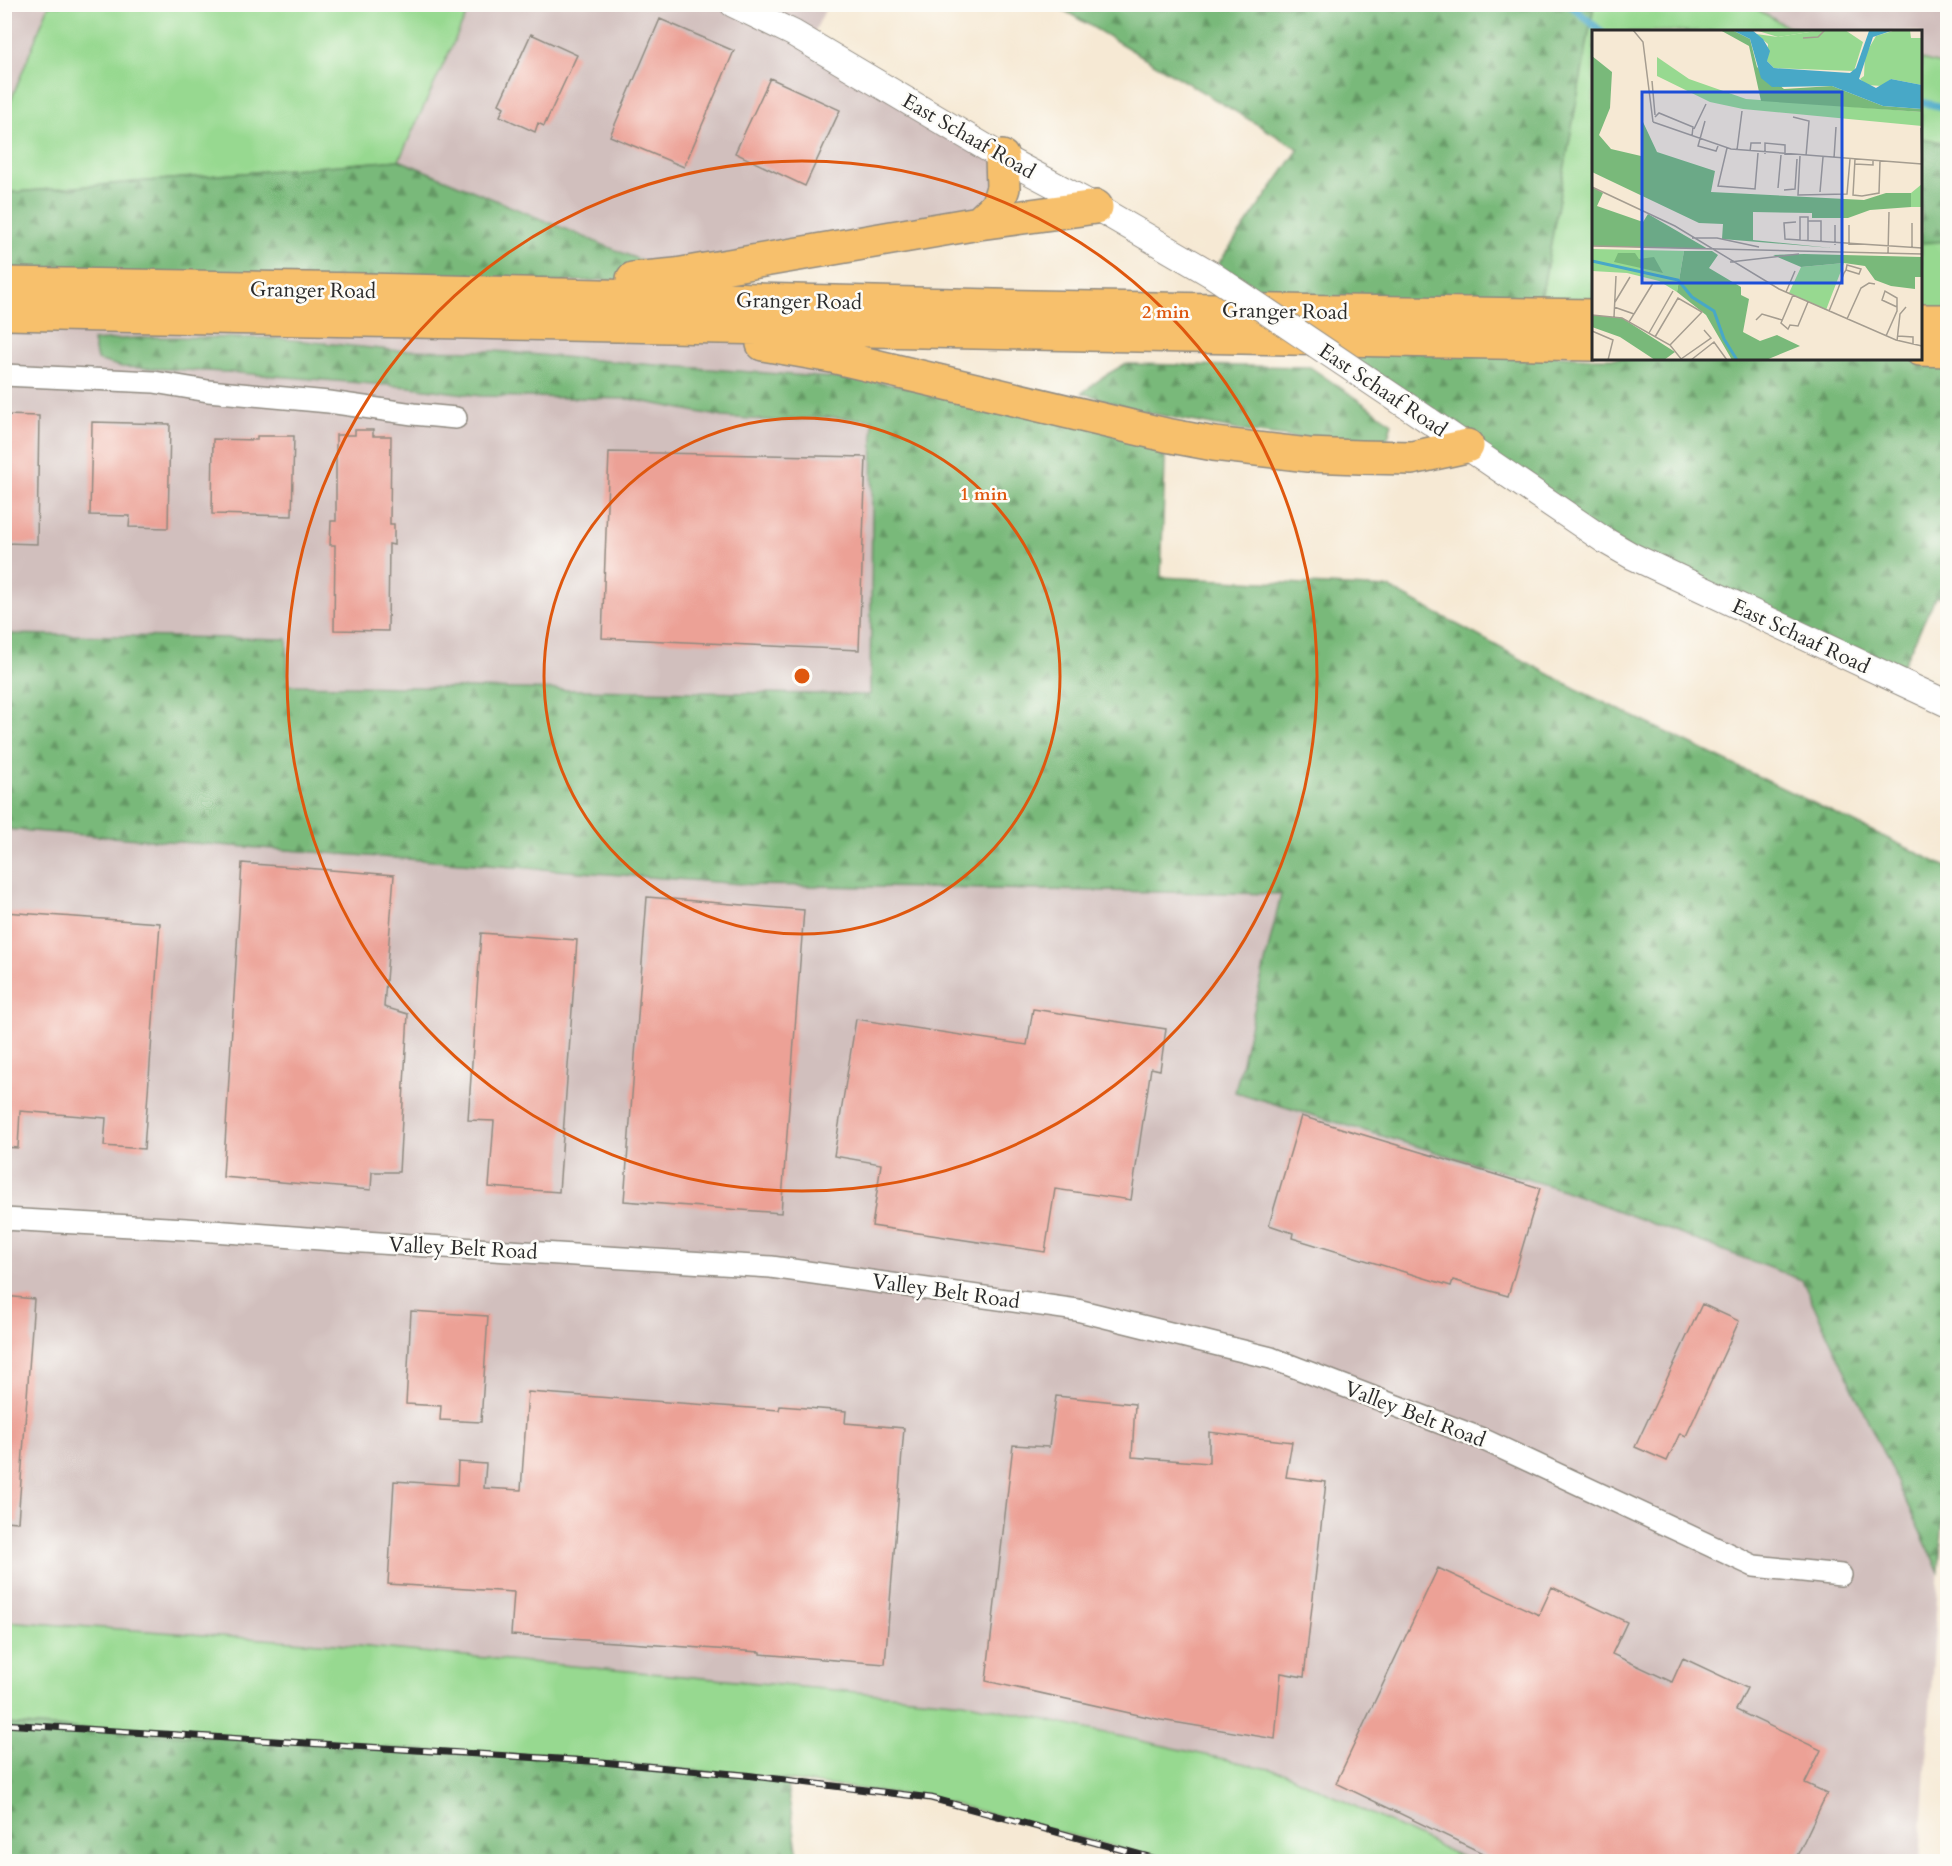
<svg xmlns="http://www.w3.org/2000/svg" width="1952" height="1866" font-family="Cardo,serif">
  <defs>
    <pattern id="forest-firs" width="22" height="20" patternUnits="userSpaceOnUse" patternTransform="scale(1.5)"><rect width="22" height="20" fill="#79b97a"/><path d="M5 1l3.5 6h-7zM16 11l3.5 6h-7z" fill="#639764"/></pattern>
  </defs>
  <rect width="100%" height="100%" fill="#fdfcf7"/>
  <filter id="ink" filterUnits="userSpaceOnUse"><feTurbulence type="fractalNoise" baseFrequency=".0167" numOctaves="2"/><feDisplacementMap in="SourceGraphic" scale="12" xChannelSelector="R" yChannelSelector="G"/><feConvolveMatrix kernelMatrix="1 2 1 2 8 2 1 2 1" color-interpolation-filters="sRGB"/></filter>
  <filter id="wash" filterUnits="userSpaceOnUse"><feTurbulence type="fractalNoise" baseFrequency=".008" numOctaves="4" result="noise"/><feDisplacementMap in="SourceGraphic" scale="24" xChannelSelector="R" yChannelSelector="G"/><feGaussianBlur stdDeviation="1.35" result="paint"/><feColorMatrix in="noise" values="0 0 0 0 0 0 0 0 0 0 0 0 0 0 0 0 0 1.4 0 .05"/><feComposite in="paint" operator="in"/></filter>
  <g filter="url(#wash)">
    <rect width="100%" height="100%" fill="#f6e9d4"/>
    <path fill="#d1bfbd" d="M 828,4 L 809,43 L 1002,157 L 997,206 L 676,275 L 399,160 L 471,5 Z
      M 5,5 L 49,5 L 5,118 Z
      M 1750,5 L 1947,5 L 1947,66 L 1921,59 L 1920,32 L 1806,31 L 1786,26 Z
      M 5,313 L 557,323 L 786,348 L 874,366 L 870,695 L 288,685 L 286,639 L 5,634 Z
      M 4,829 L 755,885 L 1282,894 L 1560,1189 L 1802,1280 L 1940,1552 L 1920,1861 L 1470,1861 L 1283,1772 L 964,1702 L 335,1644 L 5,1621 Z"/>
    <path fill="#97d990" stroke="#61825e" stroke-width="1.5" d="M 49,5 L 471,5 L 399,160 L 5,193 L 4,118 Z
      M 1594,5 L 1750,5 L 1786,26 L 1806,31 L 1594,32 L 1593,316 L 1538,315 Z
      M 1921,59 L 1948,66 L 1947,321 L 1921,321 Z
      M 4,1621 L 335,1644 L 964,1702 L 1283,1772 L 1470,1861 L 1167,1861 L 931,1798 L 745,1775 L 590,1761 L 5,1724 Z"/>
    <path fill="url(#forest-firs)" stroke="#527252" stroke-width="1.5" d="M 1055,5 L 1594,5 L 1538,315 L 1268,312 L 1211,274 L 1299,149 Z
      M 1921,138 L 1947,143 L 1947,241 L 1921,243 Z
      M 399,160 L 676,275 L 636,279 L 367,290 L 5,284 L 5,193 Z
      M 151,337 L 274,338 L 391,350 L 495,351 L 629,363 L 874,381 L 1166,435 L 1161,577 L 1390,588 L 1582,692 L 1947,867 L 1948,1443 L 1939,1572 L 1802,1280 L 1560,1189 L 1235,1092 L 1281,894 L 755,885 L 5,829 L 4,634 L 287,639 L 288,685 L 870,695 L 873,420 L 828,417 L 777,421 L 723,417 L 630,399 L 481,396 L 410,387 L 226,372 L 122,367 L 97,360 L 93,341 Z
      M 1309,339 L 1594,358 L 1920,358 L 1947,350 L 1947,601 L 1936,596 L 1896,680 L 1632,556 Z
      M 1125,364 L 1310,367 L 1392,423 L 1387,441 L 1348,445 L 1243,431 L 1144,412 L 1082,393 L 1106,375 Z
      M 4,1724 L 590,1761 L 786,1780 L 799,1861 L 5,1861 Z"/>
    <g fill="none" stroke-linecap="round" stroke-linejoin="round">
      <path stroke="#48a8c7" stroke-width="7" d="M 1569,4 L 1602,32
        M 1920,102 L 1948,108"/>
    </g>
    <g id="blocks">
      <path fill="#eca196" d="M 660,19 L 734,51 L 684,167 L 610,136 Z
        M 531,34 L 577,55 L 544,126 L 538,123 L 535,132 L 500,116 L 504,107 L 499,104 Z
        M 770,78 L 840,110 L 805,186 L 735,153 Z
        M 4,415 L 39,416 L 37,544 L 4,543 Z
        M 92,422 L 170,424 L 168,528 L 129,527 L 130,516 L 90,515 Z
        M 355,430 L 373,430 L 373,436 L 391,436 L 390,524 L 394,524 L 394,545 L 389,544 L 388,631 L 334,630 L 335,545 L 330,545 L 331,521 L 336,521 L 336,435 L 355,435 Z
        M 257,436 L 294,436 L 292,516 L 212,514 L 213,439 L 257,440 Z
        M 609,452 L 866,457 L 859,650 L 602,638 Z
        M 242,863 L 394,875 L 384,1007 L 408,1014 L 399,1172 L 372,1172 L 371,1190 L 223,1177 Z
        M 647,897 L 804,910 L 781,1213 L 624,1201 Z
        M 4,912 L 160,923 L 144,1149 L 104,1146 L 106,1118 L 20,1111 L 18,1148 L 4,1147 Z
        M 481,933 L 577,940 L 559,1192 L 489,1187 L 494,1121 L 468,1120 Z
        M 1033,1009 L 1166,1029 L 1160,1070 L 1151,1068 L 1131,1200 L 1055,1189 L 1045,1252 L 872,1226 L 881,1164 L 834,1156 L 856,1019 L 1027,1045 Z
        M 1301,1116 L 1540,1188 L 1508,1296 L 1453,1280 L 1451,1286 L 1292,1238 L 1293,1233 L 1269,1225 Z
        M 4,1296 L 34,1299 L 18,1522 L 4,1521 Z
        M 1702,1304 L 1739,1321 L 1686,1436 L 1680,1433 L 1667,1461 L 1635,1447 Z
        M 411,1311 L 488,1316 L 481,1422 L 440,1420 L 441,1406 L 406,1404 Z
        M 528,1392 L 779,1410 L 780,1406 L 846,1411 L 845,1423 L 904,1428 L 885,1664 L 760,1654 L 760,1652 L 511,1635 L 514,1592 L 388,1584 L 394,1481 L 457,1485 L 458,1462 L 486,1464 L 484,1488 L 521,1490 Z
        M 1056,1396 L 1135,1404 L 1132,1457 L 1209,1463 L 1209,1432 L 1292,1442 L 1286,1477 L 1326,1482 L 1304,1677 L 1281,1673 L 1275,1739 L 1161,1720 L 986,1681 L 1013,1445 L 1049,1447 Z
        M 1438,1568 L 1539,1615 L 1552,1587 L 1627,1622 L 1612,1654 L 1672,1682 L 1683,1658 L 1747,1688 L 1736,1710 L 1821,1750 L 1805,1783 L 1827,1793 L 1794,1862 L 1501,1862 L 1336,1783 Z"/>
    </g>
  </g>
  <g filter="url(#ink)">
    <use href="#blocks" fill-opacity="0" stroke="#908a80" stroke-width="1.5"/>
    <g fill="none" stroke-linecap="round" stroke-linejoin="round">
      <g stroke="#908a80" stroke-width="24">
        <path id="minor" d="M 4,375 L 154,382 L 208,391 L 329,402 L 413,414 L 456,418
          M 4,1219 L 186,1229 L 347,1241 L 771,1267 L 1077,1310 L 1271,1358 L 1480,1438 L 1754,1566 L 1841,1575"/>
      </g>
      <g stroke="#908a80" stroke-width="28">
        <path id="tertiary" d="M 733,4 L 793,33 L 1002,157 L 1096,207 L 1211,274
          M 1428,420 L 1604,540 L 1632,556 L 1948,704"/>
      </g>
      <g stroke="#908a80" stroke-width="36">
        <path id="primary" d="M 979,223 L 997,206 L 1003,188 L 1002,157
          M 633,279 L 676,275 L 979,223 L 1096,207
          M 4,284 L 367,290 L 1033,307 L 1594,316
          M 4,313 L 1594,344
          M 1920,321 L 1948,321
          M 763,344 L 832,356 L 1166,435 L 1214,444 L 1308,455 L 1360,457 L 1412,458 L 1467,446
          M 1920,349 L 1948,350"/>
      </g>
      <use href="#minor" stroke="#fff" stroke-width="21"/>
      <use href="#tertiary" stroke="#fff" stroke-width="26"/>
      <use href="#primary" stroke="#f7c06c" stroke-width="33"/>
      <g stroke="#2b2b2b" stroke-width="7">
        <path id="rail" d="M 4,1724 L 590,1761 L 745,1775 L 931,1798 L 1167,1862"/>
      </g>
      <use href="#rail" stroke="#fdfcf7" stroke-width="4.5" stroke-dasharray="14" stroke-linecap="butt"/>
      <g stroke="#908a80" stroke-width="28" stroke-linecap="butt">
        <path id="tertiary-bridge" d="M 1211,274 L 1428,420"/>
      </g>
      <use href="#tertiary-bridge" stroke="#fff" stroke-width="26"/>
    </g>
  </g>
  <g fill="none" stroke="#df570e" stroke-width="3">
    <circle cx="802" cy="676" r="258"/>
    <circle cx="802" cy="676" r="515"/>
  </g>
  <g text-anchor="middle" stroke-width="5" stroke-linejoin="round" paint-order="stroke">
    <g font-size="21" fill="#2b2b2b" stroke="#fdfcf7">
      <text transform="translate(969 136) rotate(30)" y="7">East Schaaf Road</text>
      <text transform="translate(313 290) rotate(1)" y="7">Granger Road</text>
      <text transform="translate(799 301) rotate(1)" y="7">Granger Road</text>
      <text transform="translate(1285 311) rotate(1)" y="7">Granger Road</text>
      <text transform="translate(1383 390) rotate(34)" y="7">East Schaaf Road</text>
      <text transform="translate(1801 636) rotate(25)" y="7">East Schaaf Road</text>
      <text transform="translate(463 1248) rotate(3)" y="7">Valley Belt Road</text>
      <text transform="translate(946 1291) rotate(8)" y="7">Valley Belt Road</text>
      <text transform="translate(1415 1414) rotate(21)" y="7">Valley Belt Road</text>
    </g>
  </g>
  <g transform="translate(1592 30)">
    <rect width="330" height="330" fill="#f6e9d4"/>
    <path d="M 230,0 L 253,0 L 271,12 L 262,41 L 182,38 L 175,31 L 176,14 L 164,4 L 186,7 ZM 65,27 L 97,49 L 154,69 L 330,82 L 330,96 L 151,79 L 118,72 L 65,46 ZM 330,154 L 330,177 L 319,177 L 319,163 ZM 0,219 L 92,221 L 85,262 L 67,251 L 35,243 L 0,241 ZM 252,233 L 234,280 L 197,263 L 209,237 Z" fill="#97d990"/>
    <path d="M 128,0 L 140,0 L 158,9 L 165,37 L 192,59 L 240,56 L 291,76 L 330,79 L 330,82 L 169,71 L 157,16 ZM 0,26 L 20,42 L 18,78 L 7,105 L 19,119 L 49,126 L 51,92 L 65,122 L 123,141 L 119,162 L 272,170 L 294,163 L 319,163 L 319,177 L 278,180 L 256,188 L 220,188 L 220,183 L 161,182 L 161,210 L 240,218 L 130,209 L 131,194 L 107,193 L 0,142 ZM 0,157 L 11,163 L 5,176 L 51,192 L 56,184 L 116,219 L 0,216 ZM 92,221 L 120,221 L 126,225 L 117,238 L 149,257 L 149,265 L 157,269 L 151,302 L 168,311 L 185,305 L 208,316 L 174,330 L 140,330 L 114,285 L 85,262 ZM 26,223 L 43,223 L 47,229 L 62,227 L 71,243 L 22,232 ZM 212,224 L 330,227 L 330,247 L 323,247 L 323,259 L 299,256 L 283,250 L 273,236 L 252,233 L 209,237 L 181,225 ZM 0,285 L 30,288 L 83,322 L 72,330 L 63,330 L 28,307 L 0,297 Z" fill="#79b97a"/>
    <path d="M 163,0 L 230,0 L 186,7 ZM 304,0 L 318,0 L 319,8 L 330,8 L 330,55 L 299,49 L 290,56 L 275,55 L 268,49 L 272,46 L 273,25 L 284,6 Z" fill="#97d990"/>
    <path d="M 140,0 L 160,0 L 171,9 L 178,21 L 175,31 L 182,38 L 258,43 L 264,38 L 277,1 L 302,0 L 281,7 L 267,49 L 284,58 L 299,49 L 330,55 L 330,79 L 291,76 L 240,56 L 180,57 L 169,48 L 158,9 Z" fill="#48a8c7"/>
    <path fill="none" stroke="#48a8c7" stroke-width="3" d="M 0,231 L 86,250 L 100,267 L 122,281 L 132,309 L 145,330"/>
    <path fill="none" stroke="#a59d90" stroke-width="1.5" d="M 41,0 L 51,12 L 61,92M 211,8 L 226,7 L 233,0M 60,51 L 63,85M 63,87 L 67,83 L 101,97 L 100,106M 201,87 L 217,91 L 214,126M 113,91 L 106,116 L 124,121 L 126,116M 61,92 L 139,119 L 330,134M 329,98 L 330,134M 102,99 L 114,74M 135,118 L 126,156 L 163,159 L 166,123M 145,120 L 150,81M 158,122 L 159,113 L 169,113M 173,124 L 173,113 L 193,115 L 193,125M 208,126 L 206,165 L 255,164 L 258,129M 242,128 L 244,97M 263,129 L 261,165 L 270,166 L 287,163 L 288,131M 263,134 L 281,135 L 281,131M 0,157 L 83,196 L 187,259 L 304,310 L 330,316M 186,158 L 189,125M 192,160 L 203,159 L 205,129M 228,162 L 231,127M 216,191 L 229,191 L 229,213M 204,192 L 192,193 L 193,209 L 330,218M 320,193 L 320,217M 100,208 L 125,208 L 167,217M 208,211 L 208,187 L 216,187 L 216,212M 243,215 L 243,195M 257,215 L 257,195M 0,216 L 330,224M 296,224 L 297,182M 138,232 L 207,224M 194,262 L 203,241M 201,265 L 189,293 L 196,299 L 198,295 L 206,296 L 216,272M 23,272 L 38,247M 22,277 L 42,284 L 37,292M 237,281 L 246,259 L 252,243 L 254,240 L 255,235 L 269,239 L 267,244 L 254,240M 42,284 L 61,253M 0,285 L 30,288 L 78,315 L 90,330M 22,287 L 24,246M 255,289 L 269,258 L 277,253 L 283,254M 164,290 L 170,284 L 190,290M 0,301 L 21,310 L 16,330M 57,303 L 81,261M 294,306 L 305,281 L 305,268 L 293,261 L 290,270 L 305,277M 306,306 L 321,307 L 321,315M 63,307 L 86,268 L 110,282 L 78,315M 305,311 L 308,284 L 314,277M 89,329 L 119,308 L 112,300M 99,330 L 122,312 L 135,330"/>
    <path fill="#1d4ed8" fill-opacity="0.15" stroke="#1d4ed8" stroke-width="3" d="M 50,62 L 250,62 L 250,253 L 50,253 Z"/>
    <rect width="330" height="330" fill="none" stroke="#2b2b2b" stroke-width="3"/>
  </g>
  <circle cx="802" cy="676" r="9" fill="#df570e" stroke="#fdfcf7" stroke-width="3"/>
  <g font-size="18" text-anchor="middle" font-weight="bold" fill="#df570e" stroke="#fdfcf7" stroke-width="5" stroke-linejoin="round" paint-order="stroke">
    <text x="1166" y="318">2 min</text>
    <text x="984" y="500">1 min</text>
  </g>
  <rect width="1952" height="1866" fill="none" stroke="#fdfcf7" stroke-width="24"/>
</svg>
